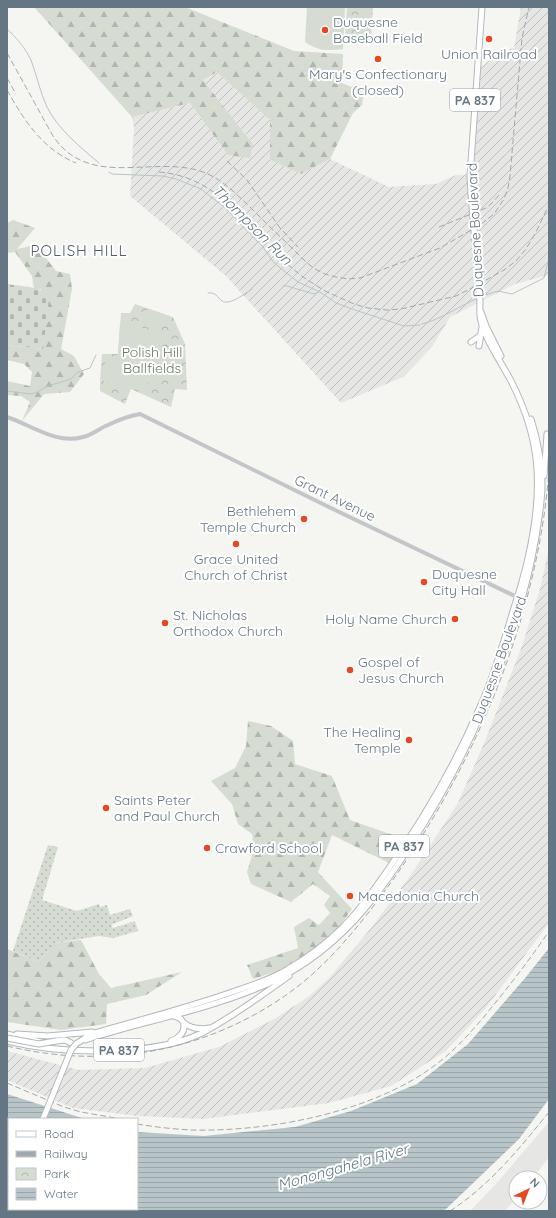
<svg xmlns="http://www.w3.org/2000/svg" width="556" height="1218" font-family="Quicksand,sans-serif">
  <defs>
    <pattern id="industrial-furrows" width="10" height="10" patternUnits="userSpaceOnUse"><rect width="10" height="10" fill="#e6e7e5"/><path d="M-1 1l2-2M0 10L10 0M9 11l2-2" fill="none" stroke="#bec0bf"/></pattern>
    <pattern id="grass-dots" width="8" height="8" patternUnits="userSpaceOnUse"><rect width="8" height="8" fill="#d6dcd2"/><path d="M2 2h.1M6 6h.1" fill="none" stroke="#b1b7b0" stroke-width="1.8" stroke-linecap="round"/></pattern>
    <pattern id="forest-firs" width="22" height="20" patternUnits="userSpaceOnUse"><rect width="22" height="20" fill="#d6dcd2"/><path d="M5 1l3.5 6h-7zM16 11l3.5 6h-7z" fill="#b1b7b0"/></pattern>
    <pattern id="cemetery-stones" width="16" height="16" patternUnits="userSpaceOnUse"><rect width="16" height="16" fill="#d6dcd2"/><path d="M2 7V4a2 2 0 0 1 4 0v3zM10 15v-3a2 2 0 0 1 4 0v3z" fill="#b1b7b0"/></pattern>
    <pattern id="park-crowns" width="20" height="18" patternUnits="userSpaceOnUse"><rect width="20" height="18" fill="#d6dcd2"/><path d="M2 6a3 3 0 1 1 6 0M12 15a3 3 0 1 1 6 0" fill="none" stroke="#b1b7b0"/></pattern>
    <pattern id="water-rules" width="6" height="5" patternUnits="userSpaceOnUse"><rect width="6" height="5" fill="#b8c5c8"/><path d="M0 2.5h6" fill="none" stroke="#99a5a8"/></pattern>
  </defs>
  <rect width="100%" height="100%" fill="#f5f5f1"/>
  <path fill="#e6e7e5" d="M 549,1122 L 549,1157 L 533,1178 L 516,1178 L 516,1198 L 505,1211 L 470,1211 L 495,1185 Z"/>
  <path fill="url(#industrial-furrows)" d="M 521,7 L 549,7 L 549,275 L 515,284 L 450,317 L 432,347 L 403,377 L 341,403 L 226,276 L 130,196 L 134,128 L 132,117 L 190,103 L 228,155 L 253,144 L 203,80 L 218,72 L 270,120 L 270,160 L 301,174 L 330,159 L 389,187 L 436,184 L 456,175 L 473,174 L 481,67 L 500,52 L 514,48 Z
    M 549,548 L 549,923 L 485,1009 L 446,1051 L 391,1086 L 329,1103 L 203,1119 L 138,1116 L 73,1108 L 7,1080 L 7,1051 L 79,1070 L 145,1068 L 219,1047 L 274,1019 L 308,997 L 329,978 L 371,928 L 410,876 L 458,803 L 485,741 L 522,646 L 540,589 Z"/>
  <path fill="url(#grass-dots)" d="M 48,845 L 58,847 L 42,900 L 77,911 L 99,904 L 100,907 L 107,905 L 110,915 L 130,909 L 133,916 L 111,925 L 113,928 L 135,921 L 138,931 L 113,938 L 99,936 L 54,943 L 39,962 L 13,951 Z"/>
  <path fill="url(#forest-firs)" d="M 34,7 L 185,7 L 294,51 L 343,54 L 342,83 L 364,92 L 362,105 L 353,113 L 330,159 L 301,174 L 270,160 L 270,120 L 217,72 L 203,80 L 253,144 L 250,158 L 228,155 L 190,103 L 132,117 Z
    M 13,220 L 35,228 L 17,249 L 36,245 L 56,271 L 70,274 L 72,289 L 61,349 L 74,356 L 84,374 L 70,392 L 44,394 L 22,421 L 30,402 L 21,396 L 7,395 L 7,381 L 30,386 L 32,372 L 24,364 L 7,360 L 7,345 L 43,349 L 41,289 L 34,289 L 32,276 L 15,252 L 7,253 L 7,223 Z
    M 248,721 L 271,726 L 293,741 L 295,764 L 332,776 L 350,820 L 393,835 L 403,841 L 389,863 L 332,835 L 318,872 L 352,909 L 337,930 L 313,950 L 278,971 L 253,979 L 247,965 L 298,948 L 294,927 L 309,918 L 319,925 L 330,913 L 324,905 L 330,896 L 313,884 L 291,902 L 251,884 L 247,872 L 254,849 L 252,834 L 238,824 L 232,804 L 211,781 L 235,768 L 246,746 Z
    M 81,940 L 99,974 L 111,988 L 182,972 L 146,995 L 107,1004 L 106,1024 L 61,1030 L 7,1022 L 7,949 L 39,962 L 54,943 Z"/>
  <path fill="url(#cemetery-stones)" d="M 7,284 C 18,286 45,286 49,298 L 43,349 L 7,345 Z"/>
  <path fill="url(#park-crowns)" d="M 347,7 L 373,7 L 371,37 L 345,35 Z
    M 135,304 L 173,317 L 185,344 L 187,390 L 175,389 L 171,407 L 131,389 L 125,404 L 100,391 L 100,382 L 102,354 L 118,354 L 121,313 L 130,313 Z"/>
  <path fill="#d6dcd2" d="M 307,7 L 345,7 L 343,49 C 327,51 318,51 305,42 Z
    M 147,310 L 161,313 L 158,329 L 144,326 Z
    M 120,323 L 164,333 L 166,335 L 155,369 L 151,368 L 147,387 L 130,384 L 129,388 L 105,383 L 102,379 L 107,355 L 115,357 L 118,354 Z"/>
  <path fill="url(#water-rules)" d="M 549,948 L 549,1099 L 519,1139 L 446,1209 L 442,1211 L 7,1211 L 7,1094 L 85,1119 L 9,1119 L 9,1209 L 137,1209 L 137,1132 L 204,1136 L 295,1127 L 351,1111 L 417,1084 L 468,1044 L 526,977 Z"/>
  <g fill="none" stroke-linecap="round" stroke-linejoin="round">
    <path stroke="#b8c5c8" stroke-width="1" d="M 7,29 C 16,37 26,49 31,60 C 37,76 40,92 47,107 C 58,129 80,147 99,163
      M 109,172 L 112,174 L 163,176 L 176,179 L 201,189 L 224,207 L 263,247 L 274,263 L 298,282 L 320,292 L 336,303 L 355,310 L 404,326 L 420,325
      M 283,286 L 287,286 L 314,294 L 319,292
      M 208,293 C 216,292 217,297 222,301 C 229,306 246,293 252,289
      M 482,296 L 498,291 L 512,294 L 544,278 L 549,258
      M 422,324 C 442,319 459,306 478,298
      M 7,391 L 30,394 L 35,393 L 48,386 L 71,379 L 78,372 L 90,368 L 96,355"/>
    <g stroke="#b3b8bb" stroke-width="7">
      <path id="primary" d="M 471,194 L 470,176 L 482,7
        M 481,312 L 486,326 L 501,356
        M 471,342 L 481,335
        M 479,346 L 482,327
        M 544,476 L 547,434
        M 492,687 C 513,634 530,580 538,524 C 540,511 542,498 542,485 C 542,462 538,441 531,419
        M 183,1022 C 189,1028 200,1030 209,1028
        M 7,1034 L 45,1043
        M 17,1034 L 48,1036 L 92,1032
        M 85,1040 C 99,1035 114,1032 129,1027 C 170,1016 213,1006 253,990 C 336,958 382,894 426,820 C 448,784 468,746 484,707
        M 7,1041 C 60,1054 153,1057 202,1033 C 231,1018 262,995 289,976
        M 56,1041 L 65,1040 L 71,1043
        M 171,1041 C 187,1036 189,1018 173,1016
        M 76,1044 L 91,1034 C 139,1020 187,1008 235,991 C 253,985 272,979 288,969 C 307,958 326,944 342,928 C 359,911 373,891 387,871 C 423,820 455,765 480,707 C 494,676 503,644 513,611 C 528,566 540,517 537,469 C 535,438 525,408 511,381 C 503,365 484,338 481,321 C 479,315 480,308 480,302
        M 7,1208 L 9,1203"/>
    </g>
    <path stroke="#c2c6c9" stroke-width="4" d="M 7,417 C 31,425 57,445 83,437 C 92,435 100,428 108,425 C 118,420 129,416 140,414 C 205,446 270,478 335,510 L 519,598"/>
    <use href="#primary" stroke="#fff" stroke-width="5"/>
    <path stroke="#a1a8ad" stroke-width="1" stroke-dasharray="6 3" stroke-linecap="butt" d="M 548,7 L 549,15
      M 7,53 L 53,136 C 88,188 147,157 197,170 C 219,176 233,191 249,206 C 262,219 275,232 288,244 C 297,253 305,262 315,269 L 325,274 L 336,277 L 348,279 L 360,278 L 440,248 L 480,225 L 494,214 L 504,199 L 508,188 L 510,176 L 522,38 L 529,7
      M 7,78 L 16,94
      M 7,90 C 24,120 42,149 76,163
      M 227,161 L 247,180 L 280,228 L 298,247
      M 159,172 C 183,174 204,183 222,199 L 276,255 L 303,277 L 325,291 L 354,304 L 368,308 L 387,310 L 401,309 L 456,296 L 468,290 L 504,270 L 516,261 L 526,249 L 535,234 L 549,205
      M 439,227 L 486,208 L 492,203 L 500,194
      M 7,1046 C 106,1070 206,1052 289,993 C 328,965 359,926 387,888 C 474,768 538,618 549,470
      M 7,1083 L 64,1107 L 81,1112 L 121,1119
      M 137,1124 C 155,1127 173,1129 191,1130 C 270,1132 375,1112 438,1063 C 455,1050 469,1034 483,1018 C 506,990 529,961 549,931
      M 450,1211 C 489,1186 520,1148 549,1112"/>
    <g stroke="#b3b8bb" stroke-width="7" stroke-linecap="butt">
      <path id="primary-bridge" d="M 471,194 L 480,302
        M 7,1038 L 39,1044 L 56,1041
        M 43,1119 L 71,1050 L 76,1044"/>
    </g>
    <use href="#primary-bridge" stroke="#fff" stroke-width="5"/>
  </g>
  <g fill="#e54822" stroke="#fff" stroke-width="1.5">
    <circle cx="325" cy="30" r="4"/>
    <circle cx="489" cy="39" r="4"/>
    <circle cx="378" cy="59" r="4"/>
    <circle cx="304" cy="519" r="4"/>
    <circle cx="236" cy="544" r="4"/>
    <circle cx="424" cy="582" r="4"/>
    <circle cx="455" cy="619" r="4"/>
    <circle cx="165" cy="623" r="4"/>
    <circle cx="350" cy="670" r="4"/>
    <circle cx="409" cy="740" r="4"/>
    <circle cx="106" cy="808" r="4"/>
    <circle cx="207" cy="848" r="4"/>
    <circle cx="350" cy="896" r="4"/>
  </g>
  <g text-anchor="middle" stroke-width="4" stroke-linejoin="round" paint-order="stroke">
    <g fill="#fff" stroke="#929fa8" stroke-width="1">
      <rect x="450" y="89" width="50" height="22" rx="3"/>
      <rect x="379" y="835" width="50" height="22" rx="3"/>
      <rect x="94" y="1039" width="50" height="22" rx="3"/>
    </g>
    <g font-size="13" font-weight="bold" fill="#647683">
      <text x="475" y="105">PA 837</text>
      <text x="404" y="851">PA 837</text>
      <text x="119" y="1055">PA 837</text>
    </g>
    <g font-size="14" fill="#647683" stroke="#fff" text-anchor="start">
      <text x="333" y="27">Duquesne<tspan x="333" dy="16">Baseball Field</tspan></text>
      <text x="489" y="59" text-anchor="middle">Union Railroad</text>
      <text x="378" y="79" text-anchor="middle">Mary's Confectionary<tspan x="378" dy="16">(closed)</tspan></text>
      <text x="296" y="516" text-anchor="end">Bethlehem<tspan x="296" dy="16">Temple Church</tspan></text>
      <text x="236" y="564" text-anchor="middle">Grace United<tspan x="236" dy="16">Church of Christ</tspan></text>
      <text x="432" y="579">Duquesne<tspan x="432" dy="16">City Hall</tspan></text>
      <text x="173" y="620">St. Nicholas<tspan x="173" dy="16">Orthodox Church</tspan></text>
      <text x="447" y="624" text-anchor="end">Holy Name Church</text>
      <text x="358" y="667">Gospel of<tspan x="358" dy="16">Jesus Church</tspan></text>
      <text x="401" y="737" text-anchor="end">The Healing<tspan x="401" dy="16">Temple</tspan></text>
      <text x="114" y="805">Saints Peter<tspan x="114" dy="16">and Paul Church</tspan></text>
      <text x="215" y="853">Crawford School</text>
      <text x="358" y="901">Macedonia Church</text>
    </g>
    <g font-size="14" fill="#647683" stroke="#fff">
      <text transform="translate(475 230) rotate(-93)" y="5">Duquesne Boulevard</text>
      <text transform="translate(335 498) rotate(26)" y="5">Grant Avenue</text>
      <text transform="translate(499 660) rotate(-70)" y="5">Duquesne Boulevard</text>
    </g>
    <g font-size="14" fill="#687a63" stroke="#fff">
      <text x="152" y="357">Polish Hill<tspan x="152" dy="16">Ballfields</tspan></text>
    </g>
    <g font-size="15" font-style="italic" fill="#5f7880" stroke="#fff">
      <text transform="translate(252 225) rotate(45)" y="5">Thompson Run</text>
      <text transform="translate(343 1167) rotate(-16)" y="5">Monongahela River</text>
    </g>
    <g font-size="15" letter-spacing="1" fill="#525f68" stroke="#fff">
      <text x="79" y="256">POLISH HILL</text>
    </g>
  </g>
  <rect width="556" height="1218" fill="none" stroke="#647683" stroke-width="16"/>
  <rect x="8" y="1118" width="130" height="92" fill="#ffffff" stroke="#c1c8cd"/>
  <rect x="16" y="1131" width="20" height="6" fill="#ffffff" stroke="#c1c8cd"/>
  <text x="44" y="1138" font-size="12" fill="#647683">Road</text>
  <rect x="16" y="1151" width="20" height="6" fill="#a1a8ad" stroke="#c1c8cd"/>
  <text x="44" y="1158" font-size="12" fill="#647683">Railway</text>
  <rect x="16" y="1168" width="20" height="12" fill="url(#park-crowns)" stroke="#c1c8cd"/>
  <text x="44" y="1178" font-size="12" fill="#647683">Park</text>
  <rect x="16" y="1188" width="20" height="12" fill="url(#water-rules)" stroke="#c1c8cd"/>
  <text x="44" y="1198" font-size="12" fill="#647683">Water</text>
  <g transform="translate(528 1190) rotate(43)"><circle r="19" fill="#ffffff" stroke="#c1c8cd"/>
  <path d="M0-3L7 15L0 10L-7 15Z" fill="#e54822"/>
  <text y="-6" font-size="11" font-weight="bold" text-anchor="middle" fill="#647683">N</text>
  </g>
</svg>
